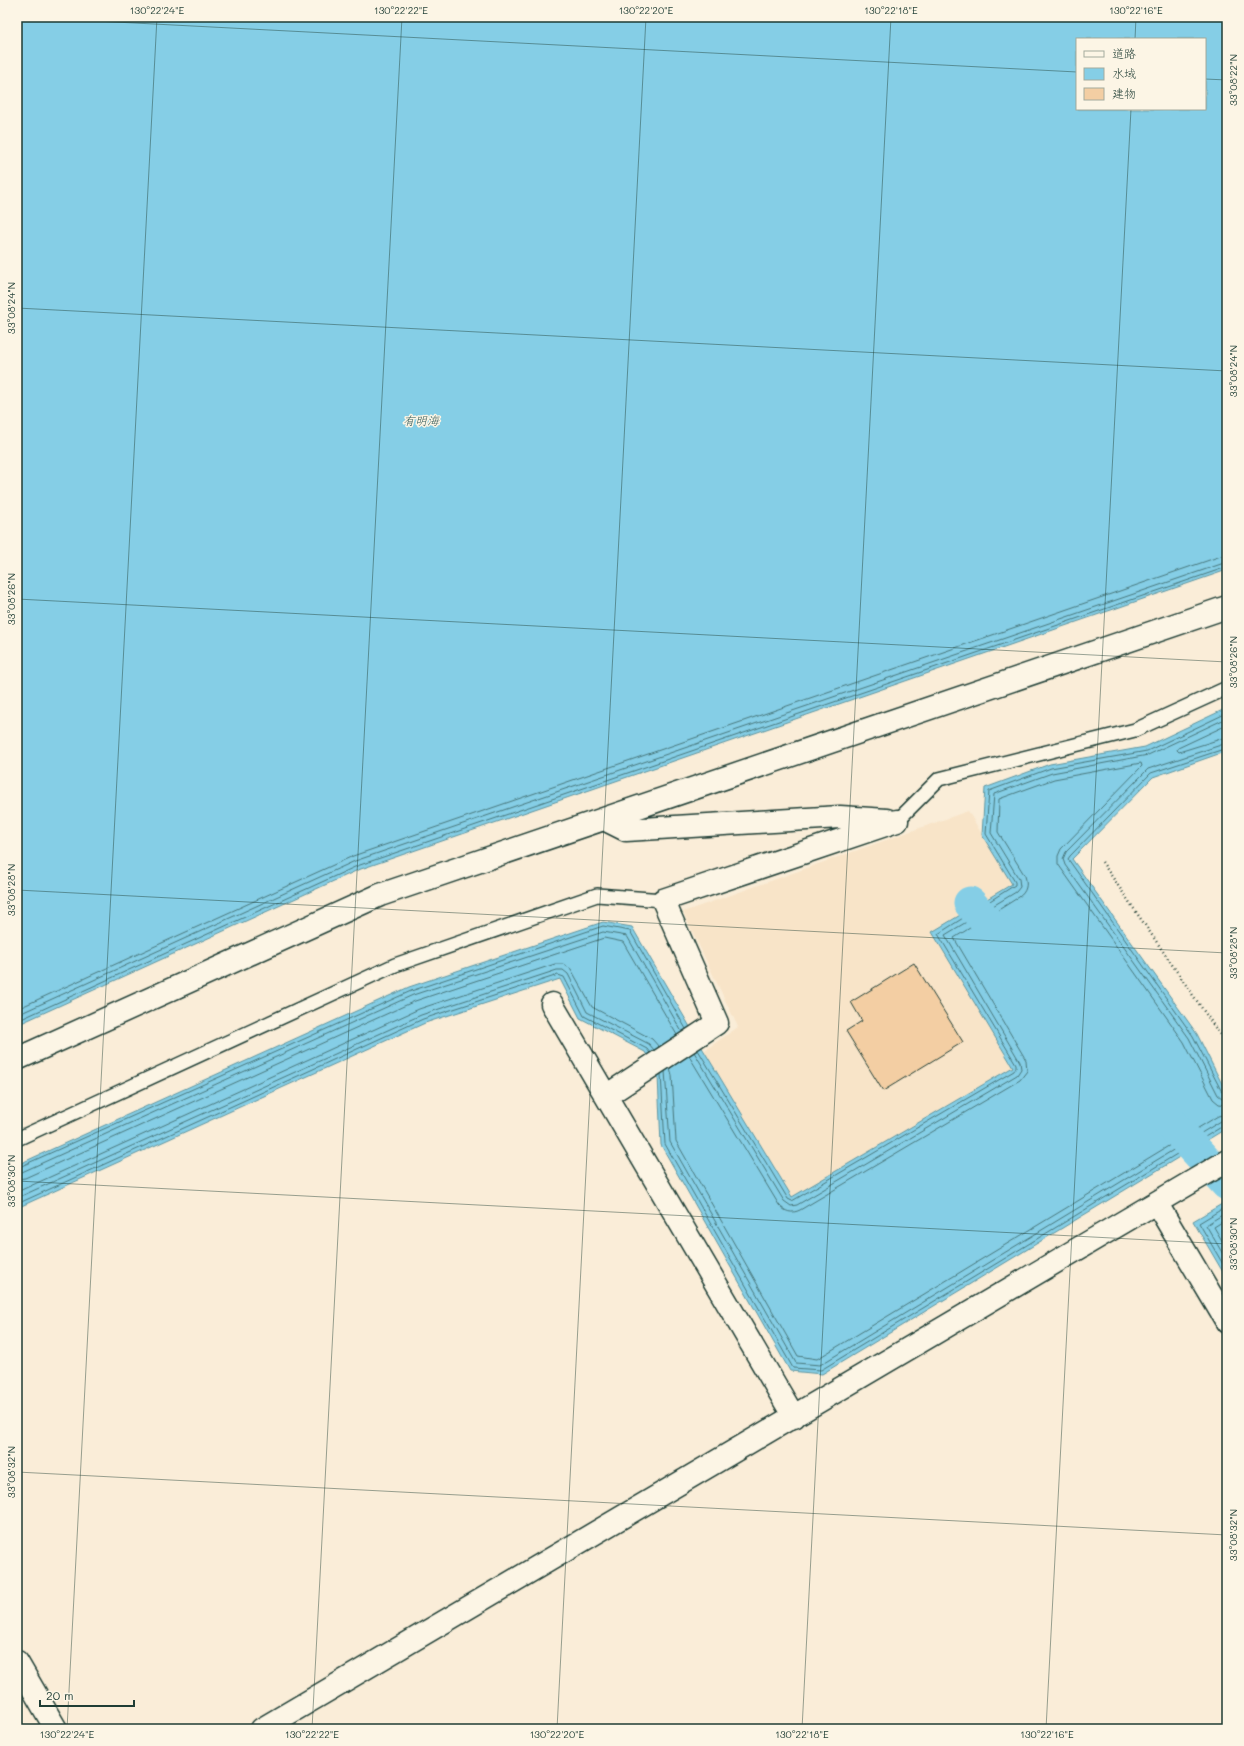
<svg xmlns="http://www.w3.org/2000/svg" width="1244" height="1746" font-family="Mali,'Klee One',sans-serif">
  <rect width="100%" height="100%" fill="#faedd8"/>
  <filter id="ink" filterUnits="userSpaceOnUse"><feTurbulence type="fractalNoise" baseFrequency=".025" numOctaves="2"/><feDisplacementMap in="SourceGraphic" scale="8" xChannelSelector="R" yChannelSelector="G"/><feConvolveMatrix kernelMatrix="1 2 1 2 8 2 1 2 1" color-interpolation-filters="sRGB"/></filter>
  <g filter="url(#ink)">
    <path fill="#f8e4c8" d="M 968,811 L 1012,884 L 932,932 L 1013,1067 L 792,1198 L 704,1051 L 738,1027 L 683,912 Z"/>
    <path fill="#85cee6" stroke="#5c949f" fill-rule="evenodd" d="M 17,17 L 1227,17 L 1227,570 L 358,870 L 17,1025 ZM 1077,39 L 1205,39 L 1205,109 L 1077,109 Z
      M 1227,708 L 1227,751 L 1153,777 L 1072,859 L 1197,1034 L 1227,1094 L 1227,1128 L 822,1374 L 790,1371 L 661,1145 L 658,1076 L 645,1052 L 580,1018 L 560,979 L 425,1023 L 17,1208 L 17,1165 L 409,987 L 603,922 L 632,927 L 704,1051 L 792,1197 L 1013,1067 L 932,932 L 1012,884 L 982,835 L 985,788 L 1050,764 L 1145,747 Z
      M 1227,1201 L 1227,1279 L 1193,1221 Z"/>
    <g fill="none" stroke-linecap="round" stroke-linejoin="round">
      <path stroke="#48777b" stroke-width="1" d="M 1227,725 L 1178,748 L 1177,750 L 1179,752 L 1227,737
        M 1227,743 L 1148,769 L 1066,852 L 1063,859 L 1065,865 L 1189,1038 L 1218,1095 L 1222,1098 L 1227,1099
        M 1227,748 L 1151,773 L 1070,856 L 1068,859 L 1193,1036 L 1222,1092 L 1227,1094
        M 17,1009 L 353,856 L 1221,556 L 1227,556
        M 17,1015 L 355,861 L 1227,562
        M 17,1021 L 357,866 L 1227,567
        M 698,1050 L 788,1199 L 792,1201 L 1014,1071 L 1016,1067 L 1016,1064 L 938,934 L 1015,885 L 1015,882 L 986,834 L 989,791 L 1051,768 L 1147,751 L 1227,713
        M 694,1052 L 784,1201 L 791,1206 L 797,1205 L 1017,1075 L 1021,1069 L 1020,1062 L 945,935 L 1016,892 L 1020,887 L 1019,879 L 991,833 L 994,794 L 1052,773 L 1148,755 L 1227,718
        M 689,1056 L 779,1205 C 785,1212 792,1214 800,1210 L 1020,1080 L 1027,1071 L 1026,1060 L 954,938 L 1019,897 C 1026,892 1028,885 1025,876 L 998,832 L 999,799 L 1054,779 L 1141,763 L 1142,766 L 1061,849 L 1058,856 L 1058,864 L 1184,1042 L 1213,1099 L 1219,1104 L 1227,1105
        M 670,1068 L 672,1075 L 676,1141 L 798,1356 L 817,1359 L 1218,1116 L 1227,1114
        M 665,1071 L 670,1142 L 796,1363 L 820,1365 L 1221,1121 L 1227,1120
        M 661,1074 L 665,1144 L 793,1368 L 821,1370 L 1223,1126 L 1227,1125
        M 17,1168 L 411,991 L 603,926 L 630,931 L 686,1029
        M 17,1173 L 22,1172 L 413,995 L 603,932 L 627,936 L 682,1032
        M 17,1179 L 25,1178 L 415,1001 L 604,938 L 623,942 L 677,1035
        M 17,1192 L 419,1009 L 555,964 L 563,964 L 571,969 L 592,1007 L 652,1039 L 659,1047
        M 17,1198 L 421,1015 L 557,970 L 563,970 L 568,974 L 587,1012 L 649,1044 L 654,1050
        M 17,1204 L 423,1019 L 558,975 L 564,977 L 584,1016 L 647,1049 L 650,1053
        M 1227,1206 L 1199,1223 L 1227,1271
        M 1227,1212 L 1206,1225 L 1227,1261
        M 1227,1219 L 1214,1227 L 1227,1249"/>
      <path stroke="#85cee6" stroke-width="33" d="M 970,903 L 1004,941
        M 1163,1115 L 1227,1184"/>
    </g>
    <path fill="#f3cea3" stroke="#1f3d34" d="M 914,963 L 963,1042 L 883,1091 L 846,1031 L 862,1021 L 851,1002 Z"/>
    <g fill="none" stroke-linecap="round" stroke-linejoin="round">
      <g stroke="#1f3d34" stroke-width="16">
        <path id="service" d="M 897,821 L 939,779 L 1135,730 L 1227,688
          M 17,1139 L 395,965 L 597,895 L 663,900"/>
      </g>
      <g stroke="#1f3d34" stroke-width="25">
        <path id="minor" d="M 604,819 L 626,830 L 840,817 L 887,820
          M 552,1004 L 794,1417
          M 17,1059 L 380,895 L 1227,607
          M 606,1096 L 717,1023 L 663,900 L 897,821
          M 1157,1204 L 1227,1322
          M 17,1662 L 56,1729
          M 262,1729 L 1227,1161"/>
      </g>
      <path stroke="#1f3d34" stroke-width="2.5" stroke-dasharray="1 3" stroke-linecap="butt" d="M 1102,862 L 1227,1045"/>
      <use href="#service" stroke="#fcf5e5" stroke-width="13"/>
      <use href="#minor" stroke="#fcf5e5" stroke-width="22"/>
    </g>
  </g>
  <path fill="none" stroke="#1f3d34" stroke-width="1" stroke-opacity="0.45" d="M 19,17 L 1077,72M 1135,39 L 1136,17M 1205,79 L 1227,80M 17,308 L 1227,371M 17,599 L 1227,662M 17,890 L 1227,953M 17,1181 L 1227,1244M 17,1472 L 1227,1535M 67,1729 L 157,17M 312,1729 L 402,17M 557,1729 L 646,17M 802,1729 L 891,17M 1046,1729 L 1131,109"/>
  <g text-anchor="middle" stroke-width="3" stroke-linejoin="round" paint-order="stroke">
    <g font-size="12" font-style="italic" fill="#335a58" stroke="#fcf5e5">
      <text x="421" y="425">有明海</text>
    </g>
  </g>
  <rect width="1244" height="1746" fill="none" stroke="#fcf5e5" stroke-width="44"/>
  <rect x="1076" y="38" width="130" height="72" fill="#fcf5e5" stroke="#a4ab9e"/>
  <rect x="1084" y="51" width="20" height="6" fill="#fcf5e5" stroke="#a4ab9e"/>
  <text x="1112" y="58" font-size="12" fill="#1f3d34">道路</text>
  <rect x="1084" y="68" width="20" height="12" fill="#85cee6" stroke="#a4ab9e"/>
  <text x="1112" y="78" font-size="12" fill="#1f3d34">水域</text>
  <rect x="1084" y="88" width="20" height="12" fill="#f3cea3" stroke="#a4ab9e"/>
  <text x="1112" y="98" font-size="12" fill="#1f3d34">建物</text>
  <path d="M40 1700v6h94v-6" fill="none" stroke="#1f3d34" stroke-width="2"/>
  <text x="46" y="1700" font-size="12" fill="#1f3d34" stroke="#fcf5e5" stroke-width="3" paint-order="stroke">20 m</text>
  <rect x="22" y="22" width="1200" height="1702" fill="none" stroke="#1f3d34" stroke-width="1.5"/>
  <g font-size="10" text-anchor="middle" fill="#1f3d34">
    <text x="157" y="14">130°22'24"E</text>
    <text x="401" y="14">130°22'22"E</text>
    <text x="646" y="14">130°22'20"E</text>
    <text x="891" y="14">130°22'18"E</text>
    <text x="1136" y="14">130°22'16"E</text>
    <text transform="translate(1233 80) rotate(-90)" y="4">33°08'22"N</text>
    <text transform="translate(11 308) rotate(-90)" y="4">33°08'24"N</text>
    <text transform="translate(1233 371) rotate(-90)" y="4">33°08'24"N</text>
    <text transform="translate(11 599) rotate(-90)" y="4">33°08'26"N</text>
    <text transform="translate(1233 662) rotate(-90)" y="4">33°08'26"N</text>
    <text transform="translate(11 890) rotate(-90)" y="4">33°08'28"N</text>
    <text transform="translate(1233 953) rotate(-90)" y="4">33°08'28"N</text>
    <text transform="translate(11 1181) rotate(-90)" y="4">33°08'30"N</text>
    <text transform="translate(1233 1244) rotate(-90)" y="4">33°08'30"N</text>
    <text transform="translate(11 1472) rotate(-90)" y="4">33°08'32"N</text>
    <text transform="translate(1233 1535) rotate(-90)" y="4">33°08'32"N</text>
    <text x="67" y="1738">130°22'24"E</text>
    <text x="312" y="1738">130°22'22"E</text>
    <text x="557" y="1738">130°22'20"E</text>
    <text x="802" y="1738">130°22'18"E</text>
    <text x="1047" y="1738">130°22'16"E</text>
  </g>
</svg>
